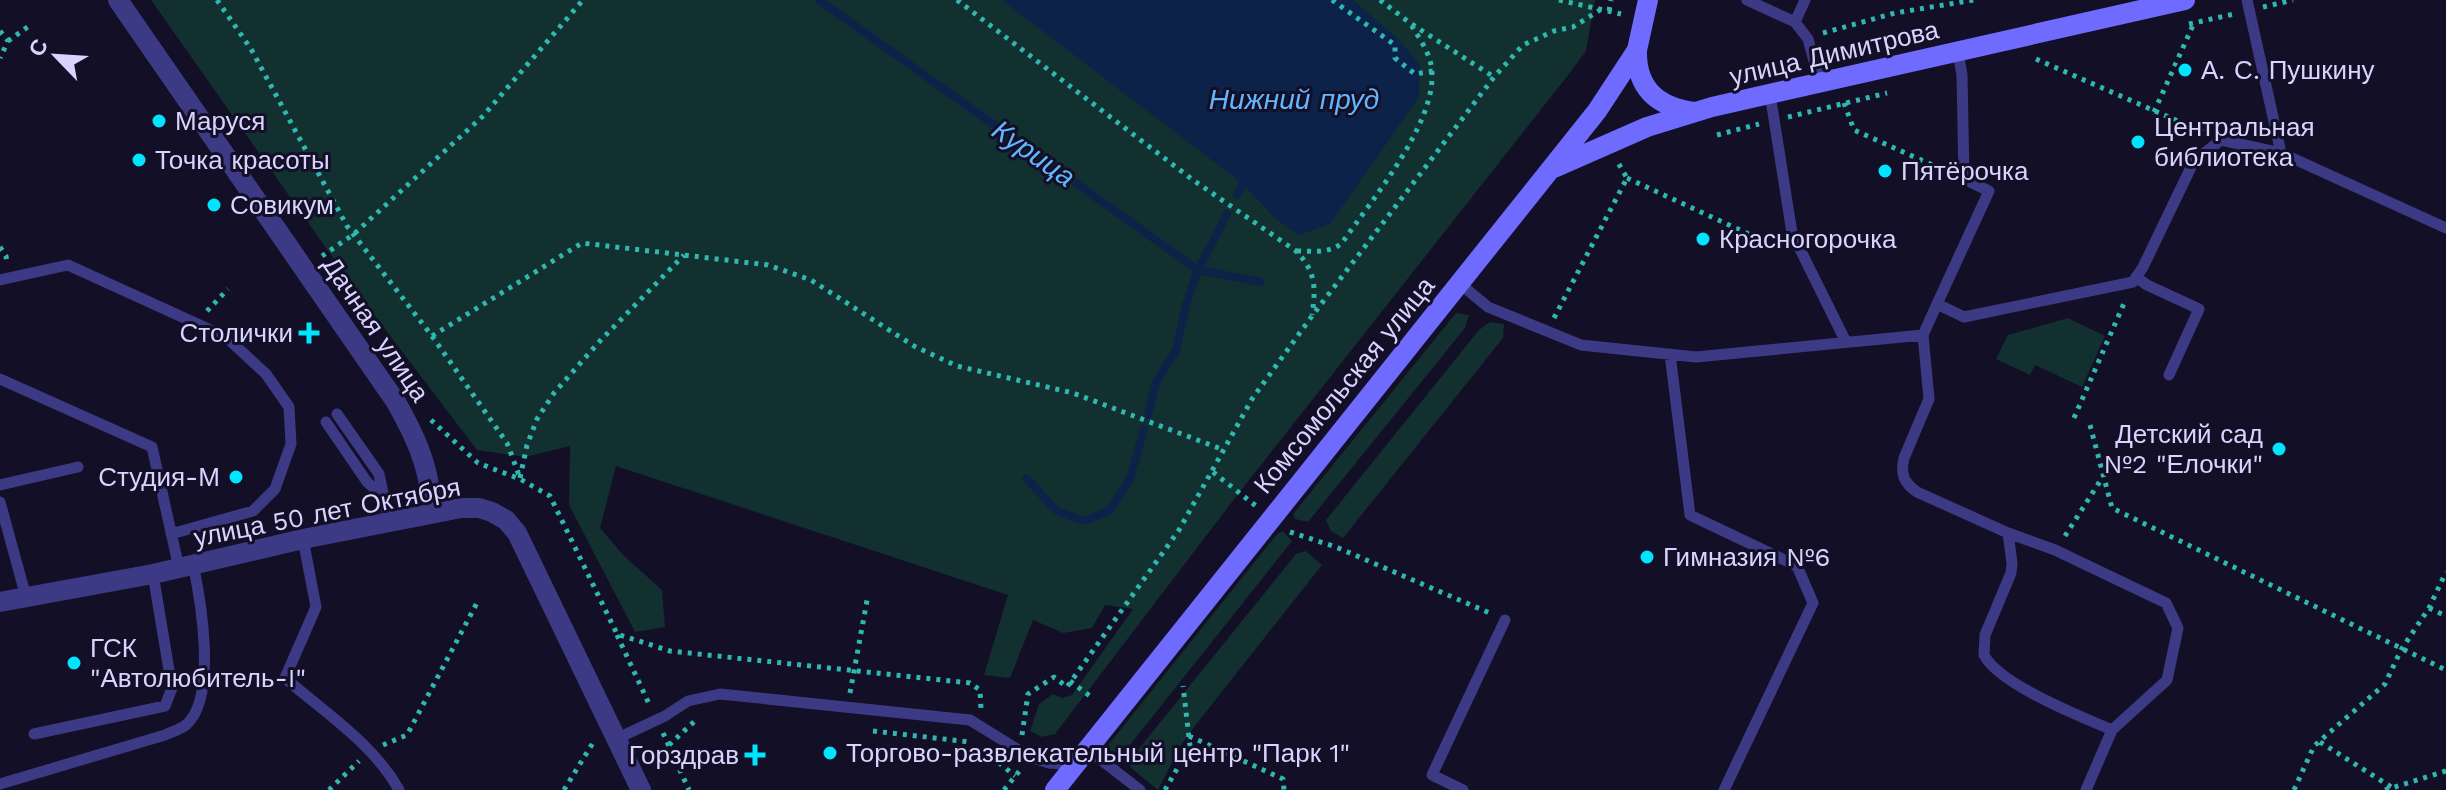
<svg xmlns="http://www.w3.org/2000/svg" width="2446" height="790" font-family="'Work Sans',sans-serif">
  <rect width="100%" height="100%" fill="#130f26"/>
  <path fill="#12302f" d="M 151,0 L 1595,0 L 1586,51 L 1565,79 L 1235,498 L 1055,734 L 1042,737 L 1030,731 L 1039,704 L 1053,694 L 1062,698 L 1072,695 L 1133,609 L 1105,605 L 1092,628 L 1063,633 L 1033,620 L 1010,678 L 984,675 L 1008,595 L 616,466 L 600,528 L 623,555 L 662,590 L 665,627 L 635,632 L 569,505 L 570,446 L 525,457 L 477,450 L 362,299 Z
    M 1456,313 L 1469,315 L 1465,328 L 1308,522 L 1295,519 L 1293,514 Z
    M 2068,318 L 2105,336 L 2082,387 L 2035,365 L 2030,375 L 1996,359 L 2008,335 Z
    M 1490,322 L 1504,324 L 1503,338 L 1343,538 L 1331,531 L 1326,520 L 1479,330 Z
    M 1283,531 L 1292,541 L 1118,760 L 1105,749 L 1277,534 Z
    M 1306,551 L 1322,565 L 1194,727 L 1181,745 L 1158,790 L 1131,768 L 1129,761 L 1296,554 Z"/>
  <path fill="#0c2248" d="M 1002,0 L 1353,0 L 1399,40 L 1420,65 L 1419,97 L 1330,224 L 1298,235 L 1275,218 L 1243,184 Z"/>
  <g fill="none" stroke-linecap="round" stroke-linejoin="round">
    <path stroke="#0c2248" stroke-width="8" d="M 819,0 L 1198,270 L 1260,282
      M 1237,195 L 1243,184
      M 1148,415 L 1156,382 L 1176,351 L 1186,304 L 1198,270 L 1227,214
      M 1026,478 L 1057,511 L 1084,521 L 1109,511 L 1130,479 L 1144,429"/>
    <path stroke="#2fb8b0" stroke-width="5" stroke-dasharray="4 6" stroke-linecap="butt" d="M 217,0 L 251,49 L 347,226 L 432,336 L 507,443 L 520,478
      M 957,0 L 1193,180 L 1296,251 C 1316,272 1316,287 1312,315
      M 1332,0 L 1395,45 L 1395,58 L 1415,74 L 1433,71
      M 1380,0 L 1410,23 L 1494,77
      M 1559,0 L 1621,14
      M 2263,7 L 2293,0
      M 1609,11 L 1611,0
      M 2189,24 L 2234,14
      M 0,31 L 8,41 L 0,58
      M 1823,33 L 1895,13 L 1974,0
      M 8,41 L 29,26
      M 2036,59 L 2203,132
      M 1844,103 L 1854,130 L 1948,172
      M 2154,112 L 2194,23
      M 1788,117 L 1887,93
      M 1717,135 L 1759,124
      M 1627,178 L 1779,248
      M 0,247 L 6,256 L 7,264
      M 1297,251 C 1313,251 1328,254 1342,243 C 1371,201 1434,126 1432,74 C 1432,55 1419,38 1410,23
      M 322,256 L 354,234 L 483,116 L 583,0
      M 207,311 L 228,289
      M 1554,318 L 1627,178 L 1617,161
      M 432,336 L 582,243 L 768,265 L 811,280 L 914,346 L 957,366 L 1073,393 L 1224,450
      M 2074,418 L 2125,301
      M 431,420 L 478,463 L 520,479 L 550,496 L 617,634 L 670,651 L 970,683 L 980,690 L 981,709
      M 2090,425 L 2112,508 L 2446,670
      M 1213,472 L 1256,506
      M 520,478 L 527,445 L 537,419 L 554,393 L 599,342 L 684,255
      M 1290,532 L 1336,547 L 1492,614
      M 2065,536 L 2102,478
      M 2429,608 L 2446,616
      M 617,635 L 650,706
      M 1070,681 L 1090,696
      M 850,693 L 868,595
      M 873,731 L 970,742
      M 663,733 L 689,790
      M 1022,735 L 1028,694 L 1054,677 L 1067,687 L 1179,530 L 1252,399 L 1312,316 L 1494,77 L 1523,45 L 1554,31 L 1573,27 L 1600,10
      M 1189,736 L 1283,779 L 1284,790
      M 2320,742 L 2396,790
      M 383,745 L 407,735 L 479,599
      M 669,745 L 698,718
      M 991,756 L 1015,776
      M 329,790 L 359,761
      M 564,790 L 594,741
      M 1004,790 L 1021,769
      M 1165,790 L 1190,746 L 1183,686
      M 2294,790 L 2314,746 L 2385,684 L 2401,650 L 2429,608 L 2446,572
      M 2385,790 L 2446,771"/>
    <path stroke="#3d3a85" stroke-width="11" d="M 1747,0 L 1795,22
      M 1805,0 L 1795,22 L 1808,39 L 1820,83
      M 1770,94 L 1792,233 L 1846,342
      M 2281,153 L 2446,228
      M 2136,277 L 2147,285 L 2199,309 L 2169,375
      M 0,280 L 68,265 L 226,337 L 266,374 L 289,407 L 291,444 L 275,489 L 253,511 L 171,534
      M 1459,283 L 1488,307 L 1581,345 L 1696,357 L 1923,335 L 1937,304 L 1964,317 L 2133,282 L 2143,267 L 2194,161 L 2221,140 L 2281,153 L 2247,0
      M 1937,304 L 1989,191 L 1964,179 L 1962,75 L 1958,52
      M 1923,335 L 1929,399 L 1904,458 C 1900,474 1904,483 1917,492 L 2008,533 L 2012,563 L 2011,573 L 1985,635 L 1984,655 C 2000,685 2080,716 2112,730 L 2086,790
      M 1670,354 L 1690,515 L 1797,566 L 1813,603 L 1724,790
      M 0,379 L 152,447 L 179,568
      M 337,414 L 379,474 L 389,521
      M 326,422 L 367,482 L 384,497
      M 0,485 L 78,467
      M 0,502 L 26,597
      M 2008,533 L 2055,550 L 2166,603 L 2178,628 L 2167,680 L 2112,730
      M 303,539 L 316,607 L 285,678 C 324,712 374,744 399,790
      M 34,734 L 165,706 L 172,688 L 153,574
      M 616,739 L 665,716 L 688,701 L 720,694 L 970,720 L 1030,757 L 1049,763 L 1075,765
      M 1087,749 L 1140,790
      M 0,784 L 165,735 C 171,732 182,729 187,724 C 217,696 201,601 193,564
      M 1463,790 L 1432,775 L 1505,620"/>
    <path stroke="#3d3a85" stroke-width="20" d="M 118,0 L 396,402 C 414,434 428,463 431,500
      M 0,602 L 153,574 L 303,539 L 461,508 L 479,508 L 492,512 L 506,520 L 517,533 L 641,790"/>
    <path stroke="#6f6bff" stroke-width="20" d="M 1637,50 C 1636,89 1658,107 1695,112
      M 1556,167 L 1647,127 L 1712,107 L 2185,0
      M 1055,790 L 1597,111 L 1637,50 L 1648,0"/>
  </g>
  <g fill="#00e5ff" stroke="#130f26" stroke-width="3">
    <circle cx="2185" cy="70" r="8"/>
    <circle cx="159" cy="121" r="8"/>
    <circle cx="2138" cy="142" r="8"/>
    <circle cx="139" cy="160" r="8"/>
    <circle cx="1885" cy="171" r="8"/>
    <circle cx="214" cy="205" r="8"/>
    <circle cx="1703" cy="239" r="8"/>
    <path d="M305 321h8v8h8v8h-8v8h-8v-8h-8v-8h8z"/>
    <circle cx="2279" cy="449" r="8"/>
    <circle cx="236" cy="477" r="8"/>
    <circle cx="1647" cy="557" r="8"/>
    <circle cx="74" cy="663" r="8"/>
    <circle cx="830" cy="753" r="8"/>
    <path d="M751 743h8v8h8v8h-8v8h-8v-8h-8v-8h8z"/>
  </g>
  <g text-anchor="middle" stroke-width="6" stroke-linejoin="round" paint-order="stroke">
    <g font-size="26" fill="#d9d4ff" stroke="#130f26">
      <text transform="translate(1834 53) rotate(-13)" y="9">улица Димитрова</text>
      <text transform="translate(376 329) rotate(56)" y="9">Дачная улица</text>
      <text transform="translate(1344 385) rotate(-51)" y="9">Комсомольская улица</text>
      <text transform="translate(327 512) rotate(-11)" y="9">улица 50 лет Октября</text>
    </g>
    <g font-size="26" fill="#d9d4ff" stroke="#130f26" text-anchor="start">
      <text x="2201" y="79">А. С. Пушкину</text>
      <text x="175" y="130">Маруся</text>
      <text x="2154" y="136">Центральная<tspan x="2154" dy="30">библиотека</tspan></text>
      <text x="155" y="169">Точка красоты</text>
      <text x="1901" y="180">Пятёрочка</text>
      <text x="230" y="214">Совикум</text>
      <text x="1719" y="248">Красногорочка</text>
      <text x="293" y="342" text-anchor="end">Столички</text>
      <text x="2263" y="443" text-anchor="end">Детский сад<tspan x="2263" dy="30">№2 "Елочки"</tspan></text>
      <text x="220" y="486" text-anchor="end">Студия-М</text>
      <text x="1663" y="566">Гимназия №6</text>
      <text x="90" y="657">ГСК<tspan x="90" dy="30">"Автолюбитель-I"</tspan></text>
      <text x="846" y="762">Торгово-развлекательный центр "Парк 1"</text>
      <text x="739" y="764" text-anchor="end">Горздрав</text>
    </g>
    <g font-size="28" font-style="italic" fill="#62b6ff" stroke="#130f26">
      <text x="1294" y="109">Нижний пруд</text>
      <text transform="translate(1034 153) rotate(35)" y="10">Курица</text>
    </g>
  </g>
  <g transform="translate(56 56) rotate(295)" stroke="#130f26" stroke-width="6" paint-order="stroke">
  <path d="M0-6L14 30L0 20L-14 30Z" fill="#d9d4ff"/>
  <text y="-12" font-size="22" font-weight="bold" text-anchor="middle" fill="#d9d4ff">С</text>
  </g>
</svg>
